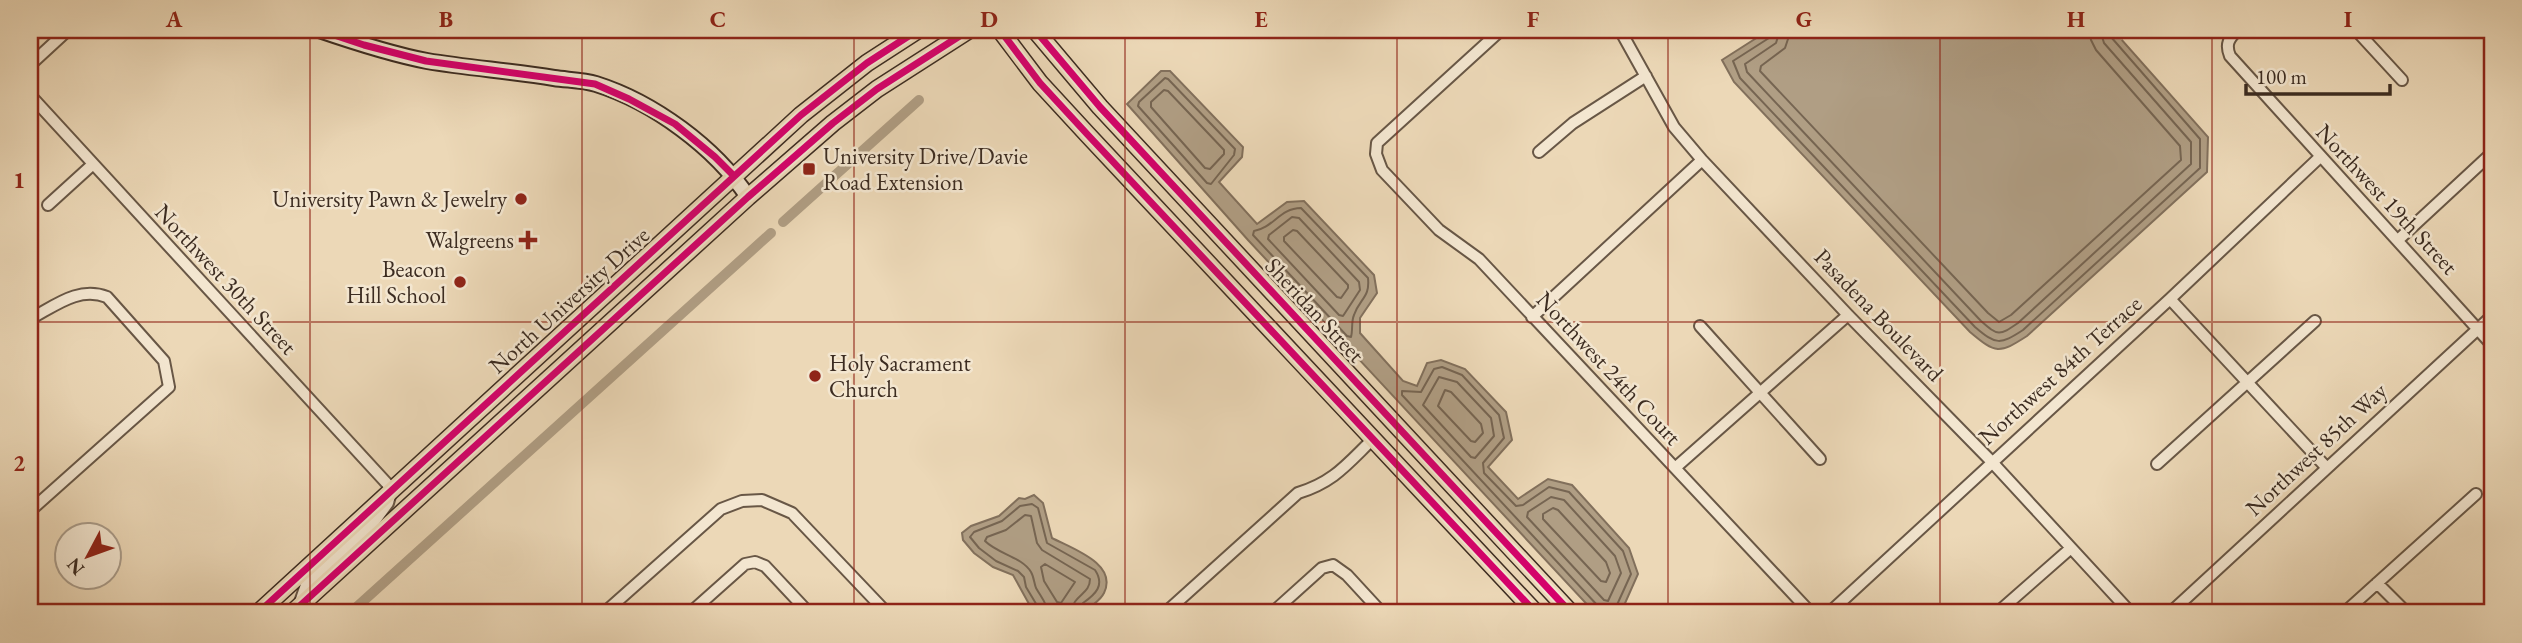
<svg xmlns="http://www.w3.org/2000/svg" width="2522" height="643" font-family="'EB Garamond',serif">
  <rect width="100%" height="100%" fill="#ecd8b7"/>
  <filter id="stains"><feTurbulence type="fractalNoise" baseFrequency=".00286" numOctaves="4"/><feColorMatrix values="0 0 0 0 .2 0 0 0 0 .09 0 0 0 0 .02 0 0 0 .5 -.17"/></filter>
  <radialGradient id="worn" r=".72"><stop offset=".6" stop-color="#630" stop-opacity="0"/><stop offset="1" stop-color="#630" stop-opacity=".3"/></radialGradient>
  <path fill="#b09e84" stroke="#82705c" stroke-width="2" d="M 1769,30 L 2113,30 L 2208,137 L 2207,172 L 2027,336 C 1999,354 1996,354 1970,332 L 1734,82 L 1722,60 Z
    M 1161,71 L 1170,71 L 1243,147 L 1242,157 L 1219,182 L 1257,224 L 1287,202 L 1304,201 L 1374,275 L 1377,293 L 1360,318 L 1360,333 L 1403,381 L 1417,386 L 1427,363 L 1441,360 L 1465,369 L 1506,412 L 1512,440 L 1488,467 L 1518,499 L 1548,479 L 1572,485 L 1629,548 L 1638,574 L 1622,610 L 1624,613 L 1595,613 L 1248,240 L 1127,104 Z
    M 1034,495 L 1043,503 L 1052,538 C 1073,549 1118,564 1104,593 C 1099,603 1090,604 1086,613 L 1034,613 L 1013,575 L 993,567 L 974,553 L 963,540 L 962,533 L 971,526 L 999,516 L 1019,498 L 1025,499 Z"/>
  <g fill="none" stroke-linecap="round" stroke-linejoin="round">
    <path stroke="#766552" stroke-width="2" d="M 1771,30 L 1769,38 L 1733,61 L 1740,78 L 1975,327 C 1996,345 2000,345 2023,330 L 2200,168 L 2200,139 L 2111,37 L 2109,30
      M 1780,30 L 1776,43 L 1745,64 L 1747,72 L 1981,321 C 1998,336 1999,336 2018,323 L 2191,164 L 2191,142 L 2104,43 L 2100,30
      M 1791,30 L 1785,48 L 1761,66 L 1760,71 L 1988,313 L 1999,322 L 2011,315 L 2181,160 L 2180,146 L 2096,50 L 2091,40 L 2089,30
      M 1165,78 L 1168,79 L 1235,149 L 1234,155 L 1211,184 L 1207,183 L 1138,106 L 1139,102 Z
      M 1164,90 L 1168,91 L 1224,150 L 1224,154 L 1210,169 L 1205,168 L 1151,107 L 1151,102 Z
      M 1301,208 L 1368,278 C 1370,298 1360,298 1354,315 C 1351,322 1353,330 1351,337 L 1347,336 L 1253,235 L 1254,231 C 1273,228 1280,208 1301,208 Z
      M 1292,217 L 1299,218 L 1359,282 L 1360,290 L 1343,316 L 1339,315 L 1268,239 L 1269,235 Z
      M 1293,230 L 1297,231 L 1348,285 L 1348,288 L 1341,298 L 1337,297 L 1284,241 L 1284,237 Z
      M 1439,377 L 1457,382 L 1491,418 L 1494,436 L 1475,458 L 1471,457 L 1423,405 Z
      M 1445,390 L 1451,392 L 1481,424 L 1483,433 L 1475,442 L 1471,441 L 1438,406 Z
      M 1551,497 L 1564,500 L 1615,556 L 1621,573 L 1608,601 L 1604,600 L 1527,517 L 1528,512 Z
      M 1553,508 L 1558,510 L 1606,562 L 1610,573 L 1606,582 L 1601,581 L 1543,519 L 1543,514 Z
      M 1045,564 L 1075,582 L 1061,603 L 1057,602 L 1044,581 L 1041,567 Z
      M 1039,613 L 1038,607 L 1026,587 L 1024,577 L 1018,571 L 996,561 L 979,548 L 970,537 L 974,532 L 1002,521 L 1020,506 L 1032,504 L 1038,508 L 1047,543 L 1095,570 C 1105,585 1096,594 1083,603 L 1080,613
      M 1048,613 C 1047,603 1041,597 1036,588 C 1034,583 1034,577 1031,572 C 1022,557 998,554 985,541 L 987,537 L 1006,530 L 1025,515 L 1031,516 L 1037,543 L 1042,550 L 1090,579 C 1090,595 1073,594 1071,613
      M 1599,613 L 1598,606 L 1402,395 L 1402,391 L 1421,392 L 1434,369 L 1442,367 L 1462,375 L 1499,415 L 1504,438 L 1483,463 L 1484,473 L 1516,506 L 1523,505 L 1549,487 L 1569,492 L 1623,551 L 1631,574 L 1616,607 L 1616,613"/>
    <path stroke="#b09e84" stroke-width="10" d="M 2119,36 L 2126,30
      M 783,222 L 919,100
      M 350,613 L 771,233"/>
    <g stroke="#685746" stroke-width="14">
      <path id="minor" d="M 1501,30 L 1377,143 L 1376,154 L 1382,170 L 1439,230 L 1479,259 L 1811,613
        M 1620,30 L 1674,127 L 1702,160 L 1848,315 L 1991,461 L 2131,613
        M 2238,30 C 2229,38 2225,44 2230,56 L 2492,345
        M 2356,30 L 2402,80
        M 30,65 L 68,30
        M 30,95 L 392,489 L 388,503 L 374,522 L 306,585 L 299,605
        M 1539,152 L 1573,123 L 1646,76
        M 48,205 L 92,165
        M 2398,240 L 2492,153
        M 2170,299 L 2326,467
        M 1532,317 L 1702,160
        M 30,319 C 55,306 78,286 107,297 L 164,361 L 169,387 L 30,511
        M 1700,326 L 1820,459
        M 2157,464 L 2315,321
        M 1675,468 L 1848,315
        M 2377,583 L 2407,613
        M 604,613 L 721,509 L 742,501 L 762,500 L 792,513 L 887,613
        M 690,613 L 745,564 L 755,562 L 765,566 L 809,613
        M 1165,613 L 1298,493 C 1334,482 1347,464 1373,439
        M 1272,613 L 1322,568 L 1333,565 L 1347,575 L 1382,613
        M 1829,613 L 2170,299 L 2320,157
        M 1997,613 L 2071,548
        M 2170,613 L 2492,316
        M 2344,613 L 2476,494"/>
    </g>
    <g stroke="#3c2c21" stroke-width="18">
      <path id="secondary" d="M 319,30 C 354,42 390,54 427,61 C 469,68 512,71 554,78 C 567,80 583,80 596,84 C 653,102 715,147 748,197"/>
    </g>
    <g stroke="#3c2c21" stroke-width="19">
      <path id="primary" d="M 1000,30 L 1040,83 L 1087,134 L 1536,613
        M 1035,30 L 1100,107 L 1571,613
        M 258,613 L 801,115 L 867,63 L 918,30
        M 292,613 L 748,197 L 833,123 L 877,89 L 969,30"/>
    </g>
    <use href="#minor" stroke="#f3e6d0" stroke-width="10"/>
    <use href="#secondary" stroke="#f3e6d0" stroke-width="14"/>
    <use href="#primary" stroke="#ecd8b7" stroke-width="16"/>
    <g stroke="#f3e6d0" stroke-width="11">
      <path id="cycleway" d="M 319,30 L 364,45 L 426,61 L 595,84 L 629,99 L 675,124 L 715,157 L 734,176
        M 1000,30 L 1040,83 L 1087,134 L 1536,613
        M 1035,30 L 1100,107 L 1571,613
        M 258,613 L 801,115 L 867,63 L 918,30
        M 292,613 L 748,197 L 833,123 L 877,89 L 969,30"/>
    </g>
    <use href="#cycleway" stroke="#d6006c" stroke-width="7"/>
  </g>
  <path fill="none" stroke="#8f2418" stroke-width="2" stroke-opacity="0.55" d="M 310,30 L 310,613M 582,30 L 582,613M 854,30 L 854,613M 1125,30 L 1125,613M 1397,30 L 1397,613M 1668,30 L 1668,613M 1940,30 L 1940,613M 2212,30 L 2212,613M 30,322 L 2492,322"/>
  <g fill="#8f2418" stroke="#f3e6d0" stroke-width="2.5">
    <rect x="802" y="162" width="14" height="14" rx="3.5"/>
    <circle cx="521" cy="199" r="7"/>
    <path d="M524.5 229.5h7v7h7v7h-7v7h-7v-7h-7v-7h7z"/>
    <circle cx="460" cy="282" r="7"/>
    <circle cx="815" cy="376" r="7"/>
  </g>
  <g text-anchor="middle" stroke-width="5" stroke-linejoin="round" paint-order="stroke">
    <g font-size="23" fill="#3c2c21" stroke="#f3e6d0" text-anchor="end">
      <text x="823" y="164" text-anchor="start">University Drive/Davie<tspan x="823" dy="26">Road Extension</tspan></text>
      <text x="507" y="207">University Pawn &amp; Jewelry</text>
      <text x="514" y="248">Walgreens</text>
      <text x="446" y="277">Beacon<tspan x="446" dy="26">Hill School</tspan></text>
      <text x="829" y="371" text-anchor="start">Holy Sacrament<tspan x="829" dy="26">Church</tspan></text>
    </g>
    <g font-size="23" fill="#3c2c21" stroke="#f3e6d0">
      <text transform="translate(2387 199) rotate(47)" y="8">Northwest 19th Street</text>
      <text transform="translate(226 279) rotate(47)" y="8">Northwest 30th Street</text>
      <text transform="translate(569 300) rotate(-42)" y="8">North University Drive</text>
      <text transform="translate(1315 310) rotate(47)" y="8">Sheridan Street</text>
      <text transform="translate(1879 315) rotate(46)" y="8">Pasadena Boulevard</text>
      <text transform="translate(1609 368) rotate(47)" y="8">Northwest 24th Court</text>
      <text transform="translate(2060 370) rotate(-42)" y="8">Northwest 84th Terrace</text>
      <text transform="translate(2316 449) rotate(-43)" y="8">Northwest 85th Way</text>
    </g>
  </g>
  <rect width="2522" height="643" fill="none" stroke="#ecd8b7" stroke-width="77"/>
  <g transform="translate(88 556) rotate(229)"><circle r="33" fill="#f3e6d0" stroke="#aa9c8a" stroke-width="2"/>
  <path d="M0-5L12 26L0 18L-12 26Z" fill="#8f2418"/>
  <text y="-10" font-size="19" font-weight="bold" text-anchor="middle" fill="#3c2c21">N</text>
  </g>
  <path d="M2246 84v10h144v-10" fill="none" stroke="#3c2c21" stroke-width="3.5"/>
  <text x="2256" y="84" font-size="21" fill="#3c2c21" stroke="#f3e6d0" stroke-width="5" paint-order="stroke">100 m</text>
  <rect x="38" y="38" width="2446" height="566" fill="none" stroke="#8f2418" stroke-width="2.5"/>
  <g font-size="23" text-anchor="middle" font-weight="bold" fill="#8f2418">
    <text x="174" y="27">A</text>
    <text x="446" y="27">B</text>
    <text x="718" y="27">C</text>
    <text x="989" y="27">D</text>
    <text x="1261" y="27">E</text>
    <text x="1533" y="27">F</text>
    <text x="1804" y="27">G</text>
    <text x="2076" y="27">H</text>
    <text x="2348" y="27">I</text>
    <text x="19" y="188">1</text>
    <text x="19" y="471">2</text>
  </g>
  <rect width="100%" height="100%" filter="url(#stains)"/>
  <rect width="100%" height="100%" fill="url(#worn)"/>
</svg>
